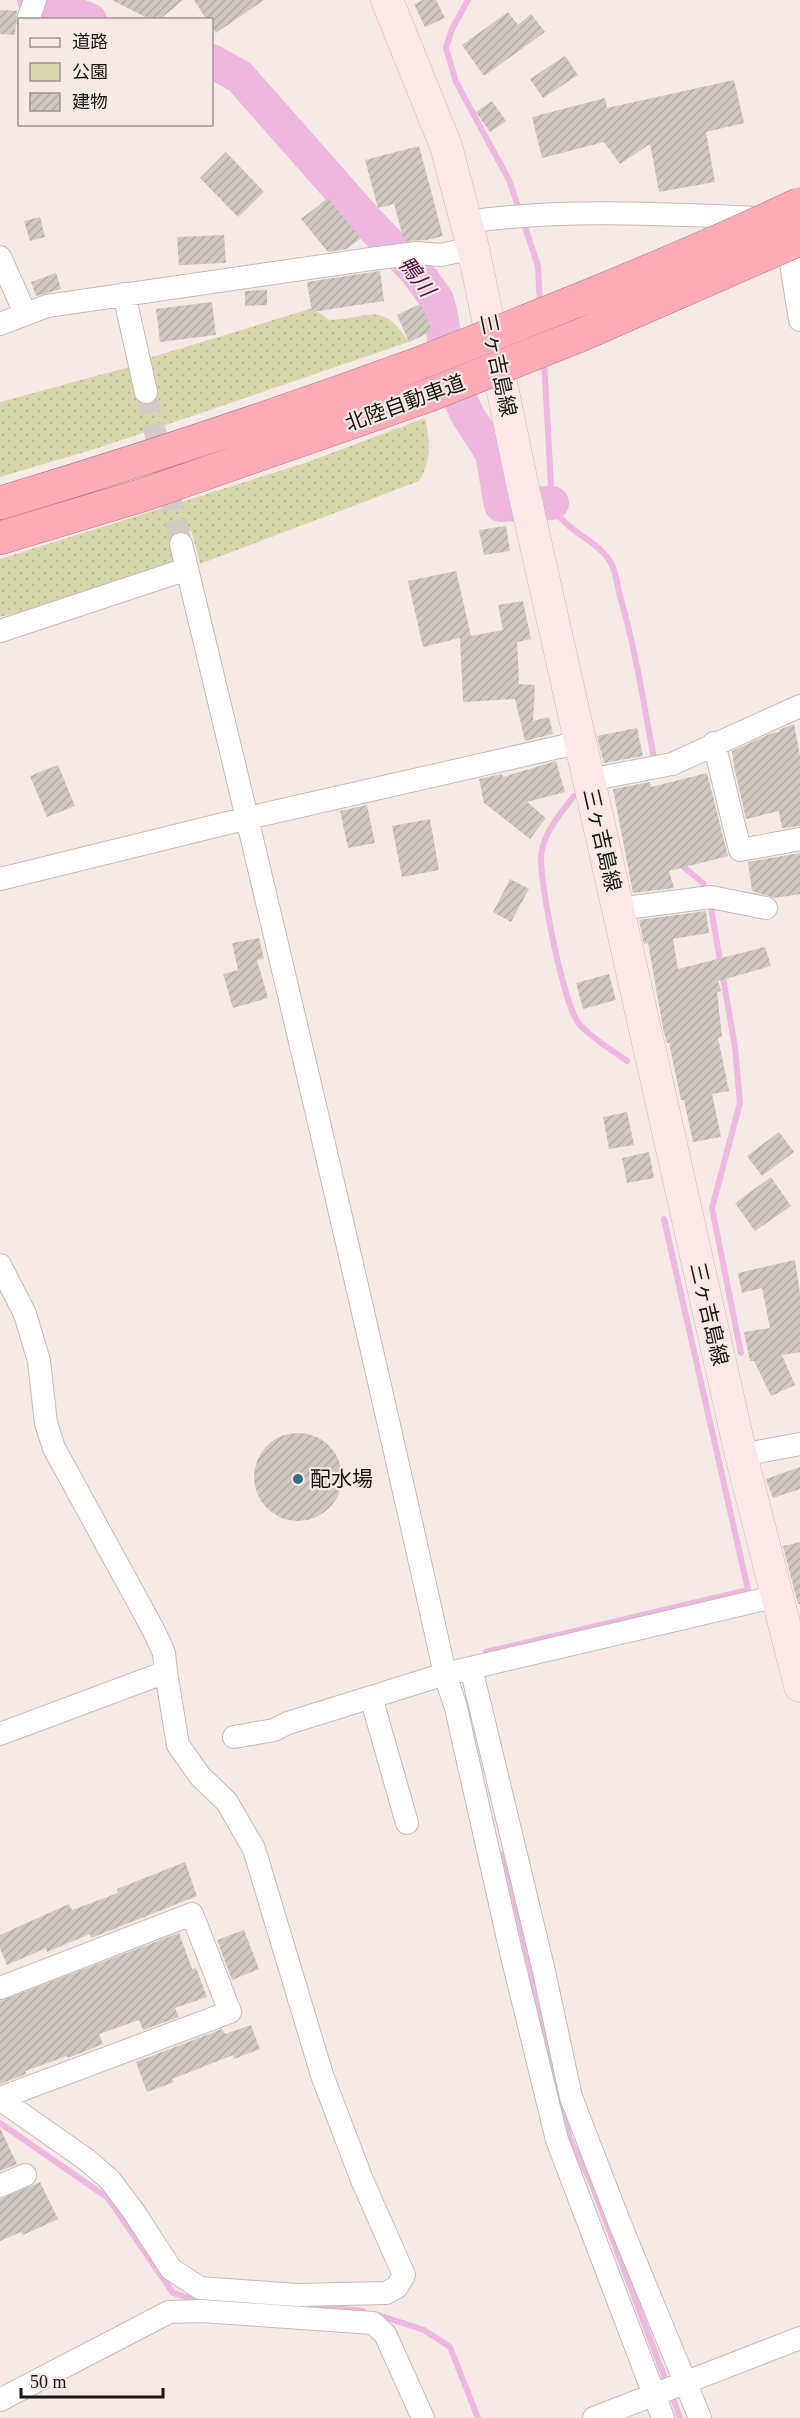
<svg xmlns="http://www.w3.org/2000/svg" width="800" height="2418" font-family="'Times New Roman','Noto Sans JP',serif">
  <defs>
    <pattern id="green-dots" width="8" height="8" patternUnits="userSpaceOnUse" patternTransform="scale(1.5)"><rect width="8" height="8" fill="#d6d8ab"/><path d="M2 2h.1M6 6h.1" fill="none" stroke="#b7b992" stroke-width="1.8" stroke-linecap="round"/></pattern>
    <pattern id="building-hatch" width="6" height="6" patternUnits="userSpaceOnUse" patternTransform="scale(1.5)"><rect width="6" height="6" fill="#cec8c0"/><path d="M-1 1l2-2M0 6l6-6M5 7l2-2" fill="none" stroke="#b0aba4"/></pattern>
  </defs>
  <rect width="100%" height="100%" fill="#f5eae6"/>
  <path fill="url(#green-dots)" d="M 313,308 L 329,320 C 372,318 381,300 409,342 L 98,448 L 0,477 L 0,402 L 129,367 L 138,390 L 156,386 L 149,358 Z
    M 425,418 C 430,440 432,461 419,481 L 200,564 L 191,530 L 172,534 L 178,569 L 0,617 L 0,559 L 305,463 Z"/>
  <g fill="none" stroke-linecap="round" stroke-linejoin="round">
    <path stroke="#edb7df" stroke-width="6" d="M 468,0 L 452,29 L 446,48 L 456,82 L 509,180 L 520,212
      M 523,221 L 538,266 L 540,305
      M 544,360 L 552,503 C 563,532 594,537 610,561 C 616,570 617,585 620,596 C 636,650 644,707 655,763
      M 574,796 C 560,814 544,832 541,855 C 539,880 564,1009 580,1025 C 593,1039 612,1050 627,1061
      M 679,863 L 703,883 L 711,908 L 735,1047 L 740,1103 L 712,1208 L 741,1353
      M 486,1652 L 748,1590 L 664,1219
      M 504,1853 L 569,2137 L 592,2184 L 667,2384
      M 0,2123 L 108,2198 L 173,2293 L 201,2302
      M 313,2306 L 363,2311
      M 375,2314 L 424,2330 L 450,2347 L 478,2418
      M 671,2393 L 680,2418"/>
    <path stroke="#edb7df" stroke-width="34" d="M 34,0 L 90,20
      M 212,61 L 240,77 L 367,221 L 417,272 L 437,300 L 442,320 L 448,374 L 468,416 L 492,453 L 501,505 L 552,503"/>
  </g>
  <path fill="url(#building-hatch)" d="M 112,0 L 183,0 L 159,20 L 151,20 Z
    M 194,0 L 264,0 L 216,33 L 212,26 L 212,20 L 207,20 Z
    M 423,0 L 436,0 L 445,18 L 425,27 L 414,4 Z
    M 0,10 L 17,11 L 15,35 L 0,34 Z
    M 508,12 L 518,25 L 531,14 L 545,32 L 484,76 L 462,45 Z
    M 565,56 L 578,75 L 543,98 L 530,79 Z
    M 734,80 L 744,123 L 706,132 L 715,182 L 659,192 L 650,144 L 620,164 L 604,142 L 542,158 L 532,117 L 605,98 L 607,108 Z
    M 492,101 L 506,121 L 490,132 L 476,112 Z
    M 419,146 L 443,236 L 427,240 L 404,241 L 394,204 L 378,208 L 365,160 Z
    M 226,152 L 264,192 L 238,217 L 200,178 Z
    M 328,198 L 361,238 L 347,249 L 328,252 L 301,219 Z
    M 40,217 L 45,237 L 30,241 L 24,221 Z
    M 224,235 L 226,263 L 179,265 L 177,237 Z
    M 380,271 L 384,301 L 312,312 L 307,282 Z
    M 56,273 L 61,289 L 36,296 L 31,282 Z
    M 267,290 L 267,305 L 245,306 L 245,291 Z
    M 212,302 L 216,335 L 160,342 L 156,309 Z
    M 420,304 L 433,331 L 409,342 L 397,315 Z
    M 506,526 L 510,551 L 484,555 L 479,530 Z
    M 456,571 L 471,636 L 503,630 L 498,605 L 523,601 L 531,639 L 517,642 L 519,684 L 535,685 L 533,721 L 549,717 L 553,734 L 525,741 L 515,699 L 463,702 L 460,638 L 423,647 L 408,581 Z
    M 794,724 L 800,756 L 800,826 L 782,828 L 779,811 L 746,819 L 734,766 L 732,751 L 772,733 L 780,732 L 779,730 Z
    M 637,728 L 643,756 L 604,763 L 597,736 Z
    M 556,761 L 565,792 L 527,802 L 546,818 L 530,839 L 484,803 L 479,779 L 502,774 L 503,777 Z
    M 58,765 L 75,806 L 47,817 L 30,776 Z
    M 707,773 L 728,856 L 669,871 L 674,888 L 633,893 L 613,789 L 650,782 L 651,787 Z
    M 367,805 L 375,843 L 348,848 L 340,811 Z
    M 430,819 L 439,870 L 402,877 L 392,826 Z
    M 800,853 L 800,894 L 775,898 L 752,891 L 748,862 Z
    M 510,879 L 529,889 L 511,922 L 493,912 Z
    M 706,911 L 709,933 L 673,939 L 678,969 L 765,947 L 771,966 L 718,981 L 721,991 L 717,992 L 722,1037 L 718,1038 L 729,1091 L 712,1094 L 721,1137 L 693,1142 L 684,1100 L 681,1100 L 669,1043 L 667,1043 L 664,1033 L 648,943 L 644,944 L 639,920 Z
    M 259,938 L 264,959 L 257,960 L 268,998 L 233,1008 L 223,974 L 238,970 L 232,943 Z
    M 609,974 L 616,1000 L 583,1009 L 576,983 Z
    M 627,1112 L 634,1145 L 609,1149 L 603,1117 Z
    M 779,1132 L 794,1152 L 762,1176 L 747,1156 Z
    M 649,1152 L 654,1178 L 627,1183 L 622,1158 Z
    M 771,1177 L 791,1206 L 755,1231 L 735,1203 Z
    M 795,1260 L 800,1294 L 800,1352 L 782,1355 L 795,1385 L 771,1396 L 754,1361 L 750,1361 L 744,1332 L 770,1328 L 762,1288 L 742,1293 L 738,1273 Z
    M254 1477a44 44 0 1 1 88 0a44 44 0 1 1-88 0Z
    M 800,1467 L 800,1489 L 773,1498 L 766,1479 Z
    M 800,1542 L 800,1604 L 798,1604 L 783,1546 Z
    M 185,1862 L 197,1896 L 91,1938 L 90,1934 L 47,1952 L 46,1948 L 7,1965 L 0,1948 L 0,1935 L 69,1904 L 72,1910 L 118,1893 L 117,1889 Z
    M 244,1930 L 259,1969 L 232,1980 L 217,1940 Z
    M 179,1933 L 192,1969 L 196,1968 L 207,1997 L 175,2008 L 179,2017 L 143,2030 L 139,2020 L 99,2034 L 103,2044 L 68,2058 L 67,2056 L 25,2071 L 26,2074 L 0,2084 L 0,2001 Z
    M 251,2025 L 260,2049 L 234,2059 L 233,2055 L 172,2079 L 174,2082 L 147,2092 L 136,2062 L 222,2029 L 225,2034 Z
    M 0,2128 L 17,2164 L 0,2171 Z
    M 40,2182 L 58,2219 L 23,2235 L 21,2232 L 0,2241 L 0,2199 Z"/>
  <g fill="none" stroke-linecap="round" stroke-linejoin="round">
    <path stroke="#d4cac6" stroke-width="22" stroke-dasharray="22 11" stroke-linecap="butt" d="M 146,392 L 181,544"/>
    <g stroke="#c5bab6" stroke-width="24">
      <path id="minor" d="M 28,20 L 35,0
        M 466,222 C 564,208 663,214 761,218
        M 786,232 L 800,320
        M 0,257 L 25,313
        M 124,294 L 146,392
        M 0,324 L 47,306 L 378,258 L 417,253 L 441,255 L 473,248
        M 181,544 C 272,919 361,1296 445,1674 L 456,1708 L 511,1952 L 557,2140 L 663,2418
        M 0,631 L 187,569
        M 714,743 L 740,850 L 800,839
        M 589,780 L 672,764 L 800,706
        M 0,879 L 248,818 L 581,742
        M 618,909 L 711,897 L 766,908
        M 0,1265 L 25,1314 L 39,1361 L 46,1423 L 54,1448 L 154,1631 L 164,1653 L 166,1672 L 0,1734
        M 741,1455 L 800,1444
        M 471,1668 L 543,1967 L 571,2097 L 620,2224 L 700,2418
        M 371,1697 L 407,1823
        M 234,1737 L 274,1730 L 288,1723 L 445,1674 L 778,1596
        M 0,1988 L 192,1914 L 230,2012 L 0,2098
        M 0,2099 L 87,2160 L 110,2180 L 134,2212 L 171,2269 L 200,2288 L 297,2295 L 386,2293 L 397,2287 L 404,2275 L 362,2180 L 322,2075 L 254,1849 L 227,1802 L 200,1776 L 178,1745 L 166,1672
        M 0,2186 L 25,2175
        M 0,2400 L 169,2312 L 202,2311 L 373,2323 L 385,2334 L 423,2418
        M 594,2418 L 800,2338"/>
    </g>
    <g stroke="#c5bab6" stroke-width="33">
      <path id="secondary" d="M 387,0 L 446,146 L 473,248 L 522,483 L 741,1455 L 800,1686"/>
    </g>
    <g stroke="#ad777e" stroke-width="34">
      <path id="motorway" d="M 0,503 C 140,461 278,415 415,365
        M 0,538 L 143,495 L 427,396"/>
    </g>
    <use href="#minor" stroke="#fff" stroke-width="22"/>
    <use href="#secondary" stroke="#fee6e9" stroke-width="32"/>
    <use href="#motorway" stroke="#fcabb7" stroke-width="33"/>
    <g stroke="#ad777e" stroke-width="34" stroke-linecap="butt">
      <path id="motorway-bridge" d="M 415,365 C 545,314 674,263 800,204
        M 427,396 L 581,335 L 800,239"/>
    </g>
    <use href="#motorway-bridge" stroke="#fcabb7" stroke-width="33"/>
  </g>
  <circle fill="#2e7581" stroke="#f5eae6" stroke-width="2" cx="298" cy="1479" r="6"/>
  <g text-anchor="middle" stroke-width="4.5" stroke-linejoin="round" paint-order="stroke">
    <g font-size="21" fill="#191614" stroke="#f5eae6">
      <text transform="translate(498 365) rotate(78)" y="7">三ヶ吉島線</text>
      <text transform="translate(405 403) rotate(-20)" y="7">北陸自動車道</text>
      <text transform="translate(602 840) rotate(77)" y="7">三ヶ吉島線</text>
      <text transform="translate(709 1314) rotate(77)" y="7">三ヶ吉島線</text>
    </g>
    <g font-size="21" fill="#191614" stroke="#f5eae6" text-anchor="start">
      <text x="310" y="1486">配水場</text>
    </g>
    <g font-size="22" font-style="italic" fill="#521547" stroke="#f5eae6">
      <text transform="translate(417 276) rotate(53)" y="8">鴨川</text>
    </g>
  </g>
  <rect x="18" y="18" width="195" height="108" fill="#f5eae6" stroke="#9d9592" stroke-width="1.5"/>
  <rect x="30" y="38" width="30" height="9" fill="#fee6e9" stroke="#9d9592" stroke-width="1.5"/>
  <text x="72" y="48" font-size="18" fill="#191614">道路</text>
  <rect x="30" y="63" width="30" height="18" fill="#d6d8ab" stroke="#9d9592" stroke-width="1.5"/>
  <text x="72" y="78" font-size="18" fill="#191614">公園</text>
  <rect x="30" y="93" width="30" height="18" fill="url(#building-hatch)" stroke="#9d9592" stroke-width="1.5"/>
  <text x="72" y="108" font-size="18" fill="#191614">建物</text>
  <path d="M21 2388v9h142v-9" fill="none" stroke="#191614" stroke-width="3"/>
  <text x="30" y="2388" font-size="18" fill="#191614" stroke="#f5eae6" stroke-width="4.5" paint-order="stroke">50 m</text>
</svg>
